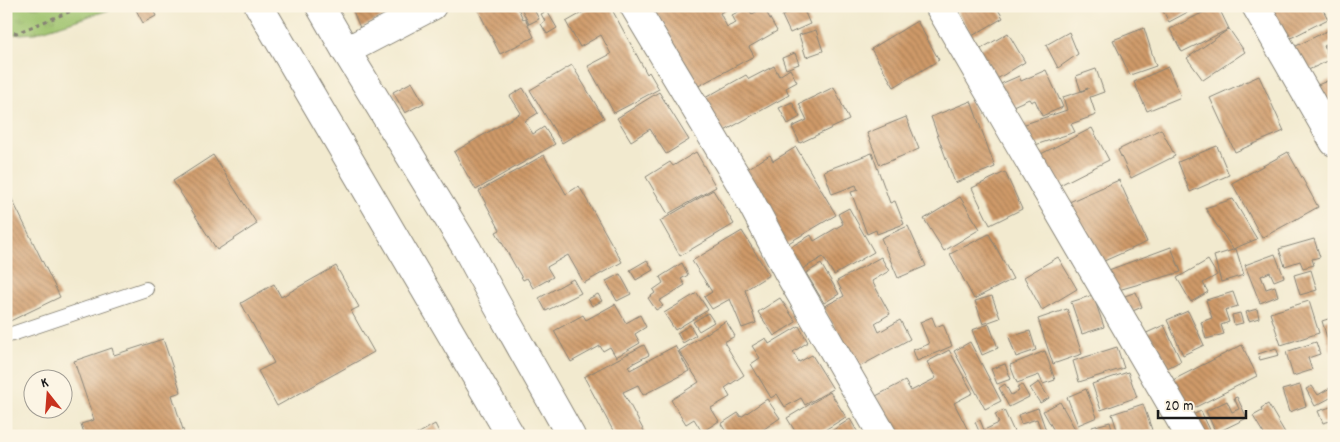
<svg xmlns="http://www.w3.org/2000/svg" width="1340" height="442" font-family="Dekko,sans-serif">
  <defs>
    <pattern id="park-tufts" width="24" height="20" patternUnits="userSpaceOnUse" patternTransform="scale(1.25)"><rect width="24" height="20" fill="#9dc26c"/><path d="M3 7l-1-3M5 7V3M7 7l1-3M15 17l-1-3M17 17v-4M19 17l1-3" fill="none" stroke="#87a65d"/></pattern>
    <pattern id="building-back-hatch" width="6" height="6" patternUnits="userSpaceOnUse" patternTransform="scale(1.25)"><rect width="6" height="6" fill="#cf9a69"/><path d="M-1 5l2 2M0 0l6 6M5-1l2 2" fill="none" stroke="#a77d56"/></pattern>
  </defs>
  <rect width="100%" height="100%" fill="#fcf5e5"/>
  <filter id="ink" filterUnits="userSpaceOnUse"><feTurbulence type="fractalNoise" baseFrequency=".02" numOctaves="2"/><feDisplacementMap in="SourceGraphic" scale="10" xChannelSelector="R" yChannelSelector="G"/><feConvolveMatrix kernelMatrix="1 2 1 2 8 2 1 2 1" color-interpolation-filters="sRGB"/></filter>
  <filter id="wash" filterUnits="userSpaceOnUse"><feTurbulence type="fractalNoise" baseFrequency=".0096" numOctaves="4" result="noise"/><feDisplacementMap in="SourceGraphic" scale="20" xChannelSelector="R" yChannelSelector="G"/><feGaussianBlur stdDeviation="1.12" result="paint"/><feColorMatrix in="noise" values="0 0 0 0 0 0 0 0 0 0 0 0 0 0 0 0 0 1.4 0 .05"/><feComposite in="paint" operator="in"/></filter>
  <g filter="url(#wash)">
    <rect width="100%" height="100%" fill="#f2eacf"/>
    <path fill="url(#park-tufts)" stroke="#5c6f44" d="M 6,6 L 122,6 L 35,33 L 6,35 Z"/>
    <g id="blocks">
      <path fill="url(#building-back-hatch)" d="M 134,6 L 151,6 L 156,16 L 143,23 Z
        M 351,6 L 407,6 L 360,28 Z
        M 476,6 L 517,6 L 523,19 L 525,18 L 534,37 L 500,54 Z
        M 520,6 L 532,6 L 539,19 L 529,24 Z
        M 594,6 L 610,6 L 647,74 L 649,72 L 659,89 L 614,113 L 588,66 L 611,54 L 601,35 L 580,47 L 566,22 Z
        M 667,6 L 733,6 L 720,13 L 727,27 L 736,23 L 732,15 L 747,7 L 752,14 L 764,8 L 777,31 L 749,47 L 754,56 L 693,89 L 653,14 Z
        M 802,6 L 810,24 L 790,33 L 782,16 Z
        M 954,6 L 996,6 L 1003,18 L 972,36 Z
        M 1160,6 L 1199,6 L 1169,22 Z
        M 1216,6 L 1218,6 L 1229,29 L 1182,52 L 1170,29 Z
        M 1264,6 L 1321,6 L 1328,19 L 1283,42 Z
        M 547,11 L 557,28 L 547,34 L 541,24 L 545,21 L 541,14 Z
        M 917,21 L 939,60 L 894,87 L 871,49 Z
        M 1144,28 L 1156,66 L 1130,75 L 1113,40 Z
        M 1333,28 L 1334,41 L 1324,46 L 1330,60 L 1304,72 L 1292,48 Z
        M 1229,29 L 1245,52 L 1203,80 L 1187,58 Z
        M 816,30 L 823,51 L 806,57 L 799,35 Z
        M 1069,32 L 1078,54 L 1058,68 L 1046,45 Z
        M 1008,33 L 1025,62 L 997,79 L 979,50 Z
        M 795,53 L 799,64 L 786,69 L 782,58 Z
        M 572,65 L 604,118 L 562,143 L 530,90 Z
        M 774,66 L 779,76 L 790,69 L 797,82 L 786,88 L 789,95 L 721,133 L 703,99 L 746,75 L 749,79 Z
        M 1168,67 L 1181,97 L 1147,111 L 1134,82 Z
        M 1096,69 L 1104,92 L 1090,97 L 1096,115 L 1071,124 L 1075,132 L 1026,148 L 1019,126 L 1067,110 L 1063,97 L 1088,89 L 1088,88 L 1081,91 L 1076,76 Z
        M 1046,70 L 1063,107 L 1042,116 L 1035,100 L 1031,102 L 1029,99 L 1006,109 L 996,86 L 1019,76 L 1021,81 Z
        M 1259,76 L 1284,131 L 1235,152 L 1210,98 Z
        M 1334,78 L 1334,124 L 1313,87 Z
        M 412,82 L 424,103 L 405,113 L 393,92 Z
        M 834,87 L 849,120 L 800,143 L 792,127 L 807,120 L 799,104 Z
        M 523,88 L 538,113 L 525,121 L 533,134 L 544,127 L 555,144 L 476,190 L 454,152 L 521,113 L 510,96 Z
        M 659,92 L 689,140 L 666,154 L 650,129 L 631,141 L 617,118 Z
        M 971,101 L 995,167 L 955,183 L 931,117 Z
        M 792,102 L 800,117 L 788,124 L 779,108 Z
        M 906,117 L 919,149 L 880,165 L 867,133 Z
        M 1092,128 L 1109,160 L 1054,188 L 1037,156 Z
        M 1161,129 L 1175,156 L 1131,178 L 1118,150 Z
        M 1217,146 L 1229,175 L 1190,192 L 1178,162 Z
        M 796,147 L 836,215 L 785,245 L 742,172 L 770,155 L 773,161 Z
        M 696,152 L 716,187 L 668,214 L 646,177 L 670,162 L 673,166 Z
        M 1288,152 L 1318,207 L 1262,238 L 1232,183 Z
        M 872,153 L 890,203 L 895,201 L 904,224 L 877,234 L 876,230 L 867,234 L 851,192 L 858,190 L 856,185 L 832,194 L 824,171 Z
        M 213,155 L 257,224 L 217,250 L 173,181 Z
        M 544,155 L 566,194 L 579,186 L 622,262 L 584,283 L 568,255 L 547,267 L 553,277 L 533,288 L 527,278 L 523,280 L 496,232 L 500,230 L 479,191 Z
        M 1005,172 L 1022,209 L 990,225 L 972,188 Z
        M 1119,180 L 1147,242 L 1095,265 L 1067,203 Z
        M 6,187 L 60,297 L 6,323 Z
        M 713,190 L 734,224 L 680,256 L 660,221 Z
        M 960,197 L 980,229 L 944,251 L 924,219 Z
        M 1233,199 L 1257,239 L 1233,249 L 1205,208 Z
        M 849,208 L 874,252 L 834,275 L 823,257 L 799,271 L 787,249 L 811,235 L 814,241 L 843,224 L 838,214 Z
        M 908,226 L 926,266 L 898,278 L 881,238 Z
        M 742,231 L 769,275 L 745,290 L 756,323 L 742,328 L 730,299 L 712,309 L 704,297 L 712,292 L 692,261 Z
        M 989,234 L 1013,279 L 974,299 L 950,254 Z
        M 1314,239 L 1320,257 L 1312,259 L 1314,265 L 1303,268 L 1300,261 L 1285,266 L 1279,249 Z
        M 1171,247 L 1181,272 L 1115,291 L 1106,271 Z
        M 1236,249 L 1244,275 L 1221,282 L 1214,256 Z
        M 1275,254 L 1284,277 L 1274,281 L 1270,272 L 1261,276 L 1266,289 L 1275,286 L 1278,296 L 1260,303 L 1245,265 Z
        M 881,257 L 889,271 L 872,281 L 890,314 L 875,323 L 879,332 L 900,320 L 910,339 L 857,368 L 823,307 L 844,296 L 837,281 Z
        M 1058,257 L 1077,289 L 1042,310 L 1024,277 Z
        M 647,260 L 653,270 L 636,280 L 630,270 Z
        M 1208,260 L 1217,275 L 1203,283 L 1208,292 L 1191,302 L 1177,278 Z
        M 682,263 L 688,275 L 681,279 L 685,285 L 659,301 L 663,306 L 656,310 L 648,298 L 655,293 L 653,290 L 663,283 L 660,277 Z
        M 821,264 L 839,294 L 824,303 L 806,273 Z
        M 336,266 L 359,307 L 351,311 L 374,352 L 277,406 L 258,371 L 274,363 L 241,303 L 274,284 L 281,297 Z
        M 1311,270 L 1317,290 L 1300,295 L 1294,275 Z
        M 620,274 L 631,294 L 617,301 L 606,281 Z
        M 573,279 L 581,293 L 546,311 L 539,298 Z
        M 1136,292 L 1142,307 L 1128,313 L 1122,297 Z
        M 1233,292 L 1238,306 L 1225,310 L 1229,322 L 1221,325 L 1224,334 L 1206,339 L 1201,322 L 1212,318 L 1206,300 Z
        M 697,293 L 708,310 L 675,330 L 664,313 Z
        M 598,294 L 602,301 L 592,306 L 588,299 Z
        M 1093,295 L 1104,327 L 1082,334 L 1071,302 Z
        M 992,296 L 1000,318 L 983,324 L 975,301 Z
        M 780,298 L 796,322 L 774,336 L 758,312 Z
        M 1309,301 L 1319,333 L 1281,345 L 1270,313 Z
        M 615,304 L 626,323 L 640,315 L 646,327 L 635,334 L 640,343 L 616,357 L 610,347 L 603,351 L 600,346 L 571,362 L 554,331 L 583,315 L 586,320 Z
        M 1067,309 L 1082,354 L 1053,364 L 1038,319 Z
        M 1257,309 L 1259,318 L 1249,321 L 1246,312 Z
        M 1188,311 L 1204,345 L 1183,355 L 1167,320 Z
        M 708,313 L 714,322 L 699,331 L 693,322 Z
        M 1240,313 L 1243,323 L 1234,325 L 1232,315 Z
        M 932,317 L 936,327 L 943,324 L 952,346 L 917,361 L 913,350 L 929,344 L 920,322 Z
        M 1334,317 L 1334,351 L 1331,351 L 1322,321 Z
        M 726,321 L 735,336 L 724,342 L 744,375 L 725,388 L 730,397 L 711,408 L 719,421 L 702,432 L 694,419 L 686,424 L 671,400 L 699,382 L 679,351 Z
        M 989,324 L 998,348 L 982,355 L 972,330 Z
        M 690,325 L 696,335 L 683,343 L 677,333 Z
        M 1164,325 L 1181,361 L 1157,373 L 1140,336 Z
        M 799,326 L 808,342 L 793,352 L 799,362 L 812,355 L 833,389 L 805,405 L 801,398 L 785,407 L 777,394 L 771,398 L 751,364 L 760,358 L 752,346 L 766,338 L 769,344 Z
        M 1030,331 L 1036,350 L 1016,357 L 1009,337 Z
        M 163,339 L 181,392 L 172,395 L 185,436 L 85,436 L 81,424 L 94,420 L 74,361 L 112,348 L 114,355 Z
        M 970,342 L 1001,401 L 985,409 L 954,351 Z
        M 1316,342 L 1320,354 L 1308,358 L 1312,370 L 1293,376 L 1286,352 Z
        M 644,345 L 649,355 L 628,366 L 630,370 L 675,346 L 689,371 L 643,395 L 638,385 L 623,392 L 645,433 L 640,436 L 616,436 L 584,377 Z
        M 1242,345 L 1257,376 L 1184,413 L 1169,382 Z
        M 1117,347 L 1124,368 L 1079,382 L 1073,361 Z
        M 1276,348 L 1279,355 L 1260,360 L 1258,354 Z
        M 949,350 L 973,393 L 954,403 L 971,436 L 898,436 L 876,396 L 905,381 L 911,391 L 936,378 L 927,362 Z
        M 1045,351 L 1055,380 L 1043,384 L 1039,375 L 1017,383 L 1010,365 Z
        M 1005,364 L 1011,379 L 997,384 L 991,369 Z
        M 1128,372 L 1137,397 L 1101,410 L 1092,384 Z
        M 1039,382 L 1049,398 L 1040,403 L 1030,388 Z
        M 1005,384 L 1011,395 L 1019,391 L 1017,387 L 1022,385 L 1029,397 L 1009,407 L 999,388 Z
        M 1300,385 L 1306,406 L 1289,412 L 1282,390 Z
        M 1312,386 L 1318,395 L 1330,388 L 1334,396 L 1315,406 L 1306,389 Z
        M 1086,389 L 1097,417 L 1078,425 L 1067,397 Z
        M 830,392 L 846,417 L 815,436 L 798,436 L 787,418 Z
        M 1237,397 L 1247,418 L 1216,433 L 1206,411 L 1227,401 L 1232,412 L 1239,409 L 1234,398 Z
        M 767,399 L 780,418 L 754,436 L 729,436 L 721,424 L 738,413 L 741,417 Z
        M 1060,402 L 1079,436 L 1057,436 L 1043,411 Z
        M 1143,404 L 1152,430 L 1135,436 L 1119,436 L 1112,414 Z
        M 1268,404 L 1287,436 L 1265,436 L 1253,416 L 1262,411 L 1261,408 Z
        M 1334,406 L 1334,420 L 1323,423 L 1318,411 Z
        M 1038,408 L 1048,436 L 1043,436 L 1037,419 L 1021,424 L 1018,415 Z
        M 1004,410 L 1016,436 L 981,436 L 975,422 L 980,420 L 984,430 L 999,423 L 995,414 Z
        M 1201,411 L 1213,436 L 1196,436 L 1188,417 Z
        M 850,419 L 860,436 L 824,436 Z
        M 1110,422 L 1114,436 L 1095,436 L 1092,427 Z
        M 435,424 L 441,436 L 414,436 Z"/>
    </g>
  </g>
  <g filter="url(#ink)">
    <use href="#blocks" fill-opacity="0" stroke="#878376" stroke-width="1"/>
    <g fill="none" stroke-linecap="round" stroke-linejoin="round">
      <g stroke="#878376" stroke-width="16">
        <path id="service" d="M 6,336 L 146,289"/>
      </g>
      <g stroke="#878376" stroke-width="30">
        <path id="minor" d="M 634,6 L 745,191 L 788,272 L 883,436
          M 939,6 L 1190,436
          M 1256,6 L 1334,142
          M 346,51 L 432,6"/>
      </g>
      <g stroke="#878376" stroke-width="30">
        <path id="primary" d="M 259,6 L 511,436
          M 320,6 L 346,51 L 467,249 L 495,301 L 571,436"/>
      </g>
      <path stroke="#878376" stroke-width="3" stroke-dasharray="4 4" stroke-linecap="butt" d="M 6,32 L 16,33 L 84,6"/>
      <use href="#service" stroke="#fff" stroke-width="14"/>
      <use href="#minor" stroke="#fff" stroke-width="28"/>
      <use href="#primary" stroke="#fff" stroke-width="28"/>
    </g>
  </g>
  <rect width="1340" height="442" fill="none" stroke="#fcf5e5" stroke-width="25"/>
  <g transform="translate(48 394) rotate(343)"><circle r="24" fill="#fcf5e5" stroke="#a29e95"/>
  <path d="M0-4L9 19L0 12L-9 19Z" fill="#c8321e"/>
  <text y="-8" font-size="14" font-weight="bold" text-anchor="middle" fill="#1c1c1c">K</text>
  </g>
  <path d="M1158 410v8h88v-8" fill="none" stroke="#1c1c1c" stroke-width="2.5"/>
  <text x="1165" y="410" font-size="15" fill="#1c1c1c" stroke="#fcf5e5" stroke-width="4" paint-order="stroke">20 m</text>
</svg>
